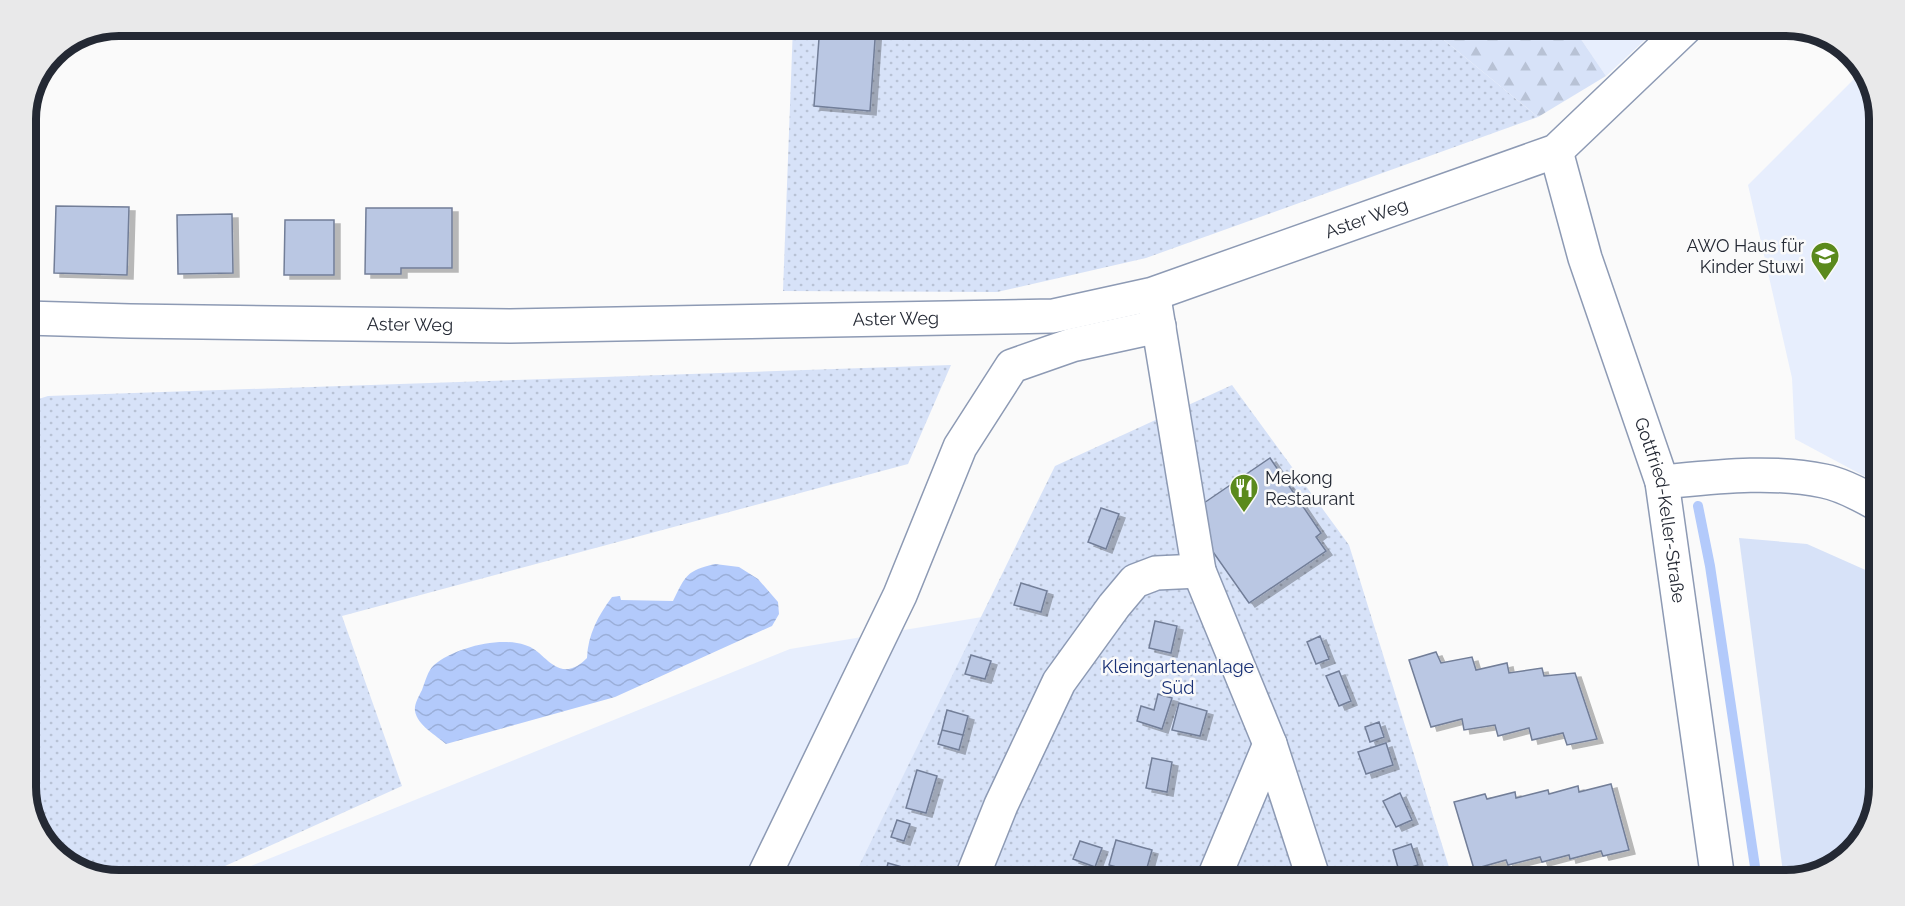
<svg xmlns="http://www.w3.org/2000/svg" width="1905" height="906" font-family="Raleway,sans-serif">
  <defs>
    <pattern id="grass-dots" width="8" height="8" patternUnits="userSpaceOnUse" patternTransform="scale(1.5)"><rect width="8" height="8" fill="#d7e2f8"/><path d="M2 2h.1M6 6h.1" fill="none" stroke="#b8c2d5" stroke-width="1.8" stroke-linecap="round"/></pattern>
    <pattern id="forest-firs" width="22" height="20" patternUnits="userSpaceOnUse" patternTransform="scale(1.5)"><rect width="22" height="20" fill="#d7e2f8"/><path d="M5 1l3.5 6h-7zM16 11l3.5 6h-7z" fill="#b8c2d5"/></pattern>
    <pattern id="water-waves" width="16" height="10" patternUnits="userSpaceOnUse" patternTransform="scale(1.5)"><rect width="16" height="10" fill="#b3cafb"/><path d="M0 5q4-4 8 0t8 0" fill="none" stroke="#9aaed8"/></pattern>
    <filter id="shadow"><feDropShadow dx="6" dy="4" stdDeviation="0" flood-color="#0004"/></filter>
  </defs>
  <rect width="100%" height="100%" fill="#fafafa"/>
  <path fill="#e7eefd" d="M 1572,26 L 1660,26 L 1606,76 Z
    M 1856,77 L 1872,91 L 1879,114 L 1879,484 L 1795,439 L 1792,378 L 1748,185 Z
    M 982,617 L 852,880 L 216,880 L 790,649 Z"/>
  <path fill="url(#grass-dots)" d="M 793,26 L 1427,26 L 1538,117 L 1146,258 L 997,292 L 783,291 Z
    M 951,365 L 908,464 L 342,616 L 402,786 L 194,880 L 119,880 L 78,871 L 42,839 L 26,793 L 26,403 L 48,396 Z
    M 1232,385 L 1349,545 L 1453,880 L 852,880 L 1055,466 Z"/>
  <path fill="url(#forest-firs)" d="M 1427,26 L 1572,26 L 1606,76 L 1538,117 Z"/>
  <path fill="#d7e2f8" d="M 1739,538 L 1807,544 L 1879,576 L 1879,787 L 1870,828 L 1837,865 L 1786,880 L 1784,880 Z"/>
  <path fill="url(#water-waves)" d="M 715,564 L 739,567 L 758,579 L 778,602 L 779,614 L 772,626 L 615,697 L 446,744 C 437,736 417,725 415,711 C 414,704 419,696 422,690 C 425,682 428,670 434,665 C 454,648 499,636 525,645 C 540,649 548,666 563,669 C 573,670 580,665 587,658 C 588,634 598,616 612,597 L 620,596 L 621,600 L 673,601 C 686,575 686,571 715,564 Z"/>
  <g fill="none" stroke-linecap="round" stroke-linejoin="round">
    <path stroke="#b3cafb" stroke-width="10" d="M 1698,506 L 1710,566 L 1757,880"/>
  </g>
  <path fill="#bac7e3" stroke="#727e98" stroke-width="1.5" filter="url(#shadow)" d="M 820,25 L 876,25 L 870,111 L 814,106 Z
    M 56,206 L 129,207 L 127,275 L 54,273 Z
    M 366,208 L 452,208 L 452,268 L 401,268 L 401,274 L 365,274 Z
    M 232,214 L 233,273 L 178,274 L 177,215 Z
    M 285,220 L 334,220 L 334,275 L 284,275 Z
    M 1270,458 L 1321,533 L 1316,537 L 1326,551 L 1249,603 L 1206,542 L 1201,505 Z
    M 1101,508 L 1119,514 L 1106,549 L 1088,542 Z
    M 1021,583 L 1047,591 L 1041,612 L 1014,605 Z
    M 1155,621 L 1177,626 L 1171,653 L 1149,648 Z
    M 1320,636 L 1329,659 L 1316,664 L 1307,642 Z
    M 1436,652 L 1441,663 L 1472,657 L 1476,670 L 1507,663 L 1509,673 L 1542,668 L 1544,676 L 1575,673 L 1597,739 L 1567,745 L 1563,733 L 1532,740 L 1529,728 L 1498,736 L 1495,725 L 1464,730 L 1462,719 L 1431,727 L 1409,660 Z
    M 971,655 L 991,661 L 985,679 L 965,674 Z
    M 1339,671 L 1351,701 L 1339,706 L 1326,676 Z
    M 1158,694 L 1172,698 L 1162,729 L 1137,721 L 1141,706 L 1154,710 Z
    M 1179,703 L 1207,711 L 1200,736 L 1172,730 Z
    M 947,710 L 968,716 L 963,735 L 942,730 Z
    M 1379,722 L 1384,737 L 1370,742 L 1365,727 Z
    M 942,730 L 963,735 L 959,750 L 938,744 Z
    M 1386,743 L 1393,765 L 1366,774 L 1358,752 Z
    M 1152,758 L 1172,762 L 1167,792 L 1146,788 Z
    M 917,770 L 937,776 L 926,813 L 906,808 Z
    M 1611,784 L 1629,850 L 1603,856 L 1601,851 L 1570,859 L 1569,855 L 1542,862 L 1540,857 L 1508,865 L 1506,860 L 1474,869 L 1454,802 L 1485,794 L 1487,799 L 1515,792 L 1516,798 L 1548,790 L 1549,794 L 1578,786 L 1579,792 Z
    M 1400,793 L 1412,820 L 1396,827 L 1383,801 Z
    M 897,820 L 910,824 L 904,841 L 891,837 Z
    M 1116,840 L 1152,850 L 1145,875 L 1109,865 Z
    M 1080,841 L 1102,848 L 1095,867 L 1073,859 Z
    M 1411,844 L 1418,865 L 1399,871 L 1393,850 Z
    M 888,863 L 913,870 L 910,880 L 884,880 Z"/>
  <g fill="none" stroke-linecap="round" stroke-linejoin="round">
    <g stroke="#8d9ab4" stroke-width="36">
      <g id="minor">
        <path id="s1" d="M 1556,151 L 1585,258 L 1662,482 L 1718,880"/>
        <path d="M 1155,304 L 1199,571 L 1270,744 L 1314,880"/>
        <path id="s2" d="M 26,318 L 130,321 L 510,326 L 1053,316 L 1153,294 L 1556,151 L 1688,25"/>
        <path d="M 1662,482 C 1715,477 1771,470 1824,481 C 1840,484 1865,497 1879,505"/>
        <path d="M 762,880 L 900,595 L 960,447 L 1012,366 L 1072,345 L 1159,326"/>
        <path d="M 971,880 L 1001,805 L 1059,682 L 1114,606 L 1135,581 L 1156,573 L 1199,571"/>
        <path d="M 1213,880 L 1270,744"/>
      </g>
    </g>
    <use href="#minor" stroke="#fff" stroke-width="33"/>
  </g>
  <defs>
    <g id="school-pin" transform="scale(1.5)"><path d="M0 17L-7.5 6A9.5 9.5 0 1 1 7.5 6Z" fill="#5b8a1c" stroke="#fafafa"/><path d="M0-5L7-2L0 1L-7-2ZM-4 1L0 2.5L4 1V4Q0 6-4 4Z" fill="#fff"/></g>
    <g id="restaurant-pin" transform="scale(1.5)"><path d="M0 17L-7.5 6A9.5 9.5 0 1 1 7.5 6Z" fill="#5b8a1c" stroke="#fafafa"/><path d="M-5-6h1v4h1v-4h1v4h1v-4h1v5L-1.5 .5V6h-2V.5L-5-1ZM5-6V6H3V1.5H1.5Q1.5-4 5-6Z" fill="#fff"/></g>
  </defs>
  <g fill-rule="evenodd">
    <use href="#school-pin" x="1825" y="256"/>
    <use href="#restaurant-pin" x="1244" y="488"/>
  </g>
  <g text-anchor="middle" stroke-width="5" stroke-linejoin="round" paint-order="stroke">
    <g font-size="18" fill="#242934" stroke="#fafafa">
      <text dy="6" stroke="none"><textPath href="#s2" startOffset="1356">Aster Weg</textPath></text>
      <text dy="6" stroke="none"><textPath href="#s2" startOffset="870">Aster Weg</textPath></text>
      <text dy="6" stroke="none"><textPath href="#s2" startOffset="384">Aster Weg</textPath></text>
      <text dy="6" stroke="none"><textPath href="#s1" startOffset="375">Gottfried-Keller-Straße</textPath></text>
    </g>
    <g font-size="18" fill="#242934" stroke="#fafafa" text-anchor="end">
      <text x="1804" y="252">AWO Haus für<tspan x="1804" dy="21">Kinder Stuwi</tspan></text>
      <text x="1265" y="484" text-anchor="start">Mekong<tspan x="1265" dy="21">Restaurant</tspan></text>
    </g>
    <g font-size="18" fill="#183075" stroke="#fafafa">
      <text x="1178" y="673">Kleingartenanlage<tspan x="1178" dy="21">Süd</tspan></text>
    </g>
  </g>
  <path d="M0 0H1905V906H0ZM119 36H1786A83 83 0 0 1 1869 119V787A83 83 0 0 1 1786 870H119A83 83 0 0 1 36 787V119A83 83 0 0 1 119 36Z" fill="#e9e9ea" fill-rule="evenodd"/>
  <path fill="none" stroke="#242934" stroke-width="8" d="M119 36H1786A83 83 0 0 1 1869 119V787A83 83 0 0 1 1786 870H119A83 83 0 0 1 36 787V119A83 83 0 0 1 119 36Z"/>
</svg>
